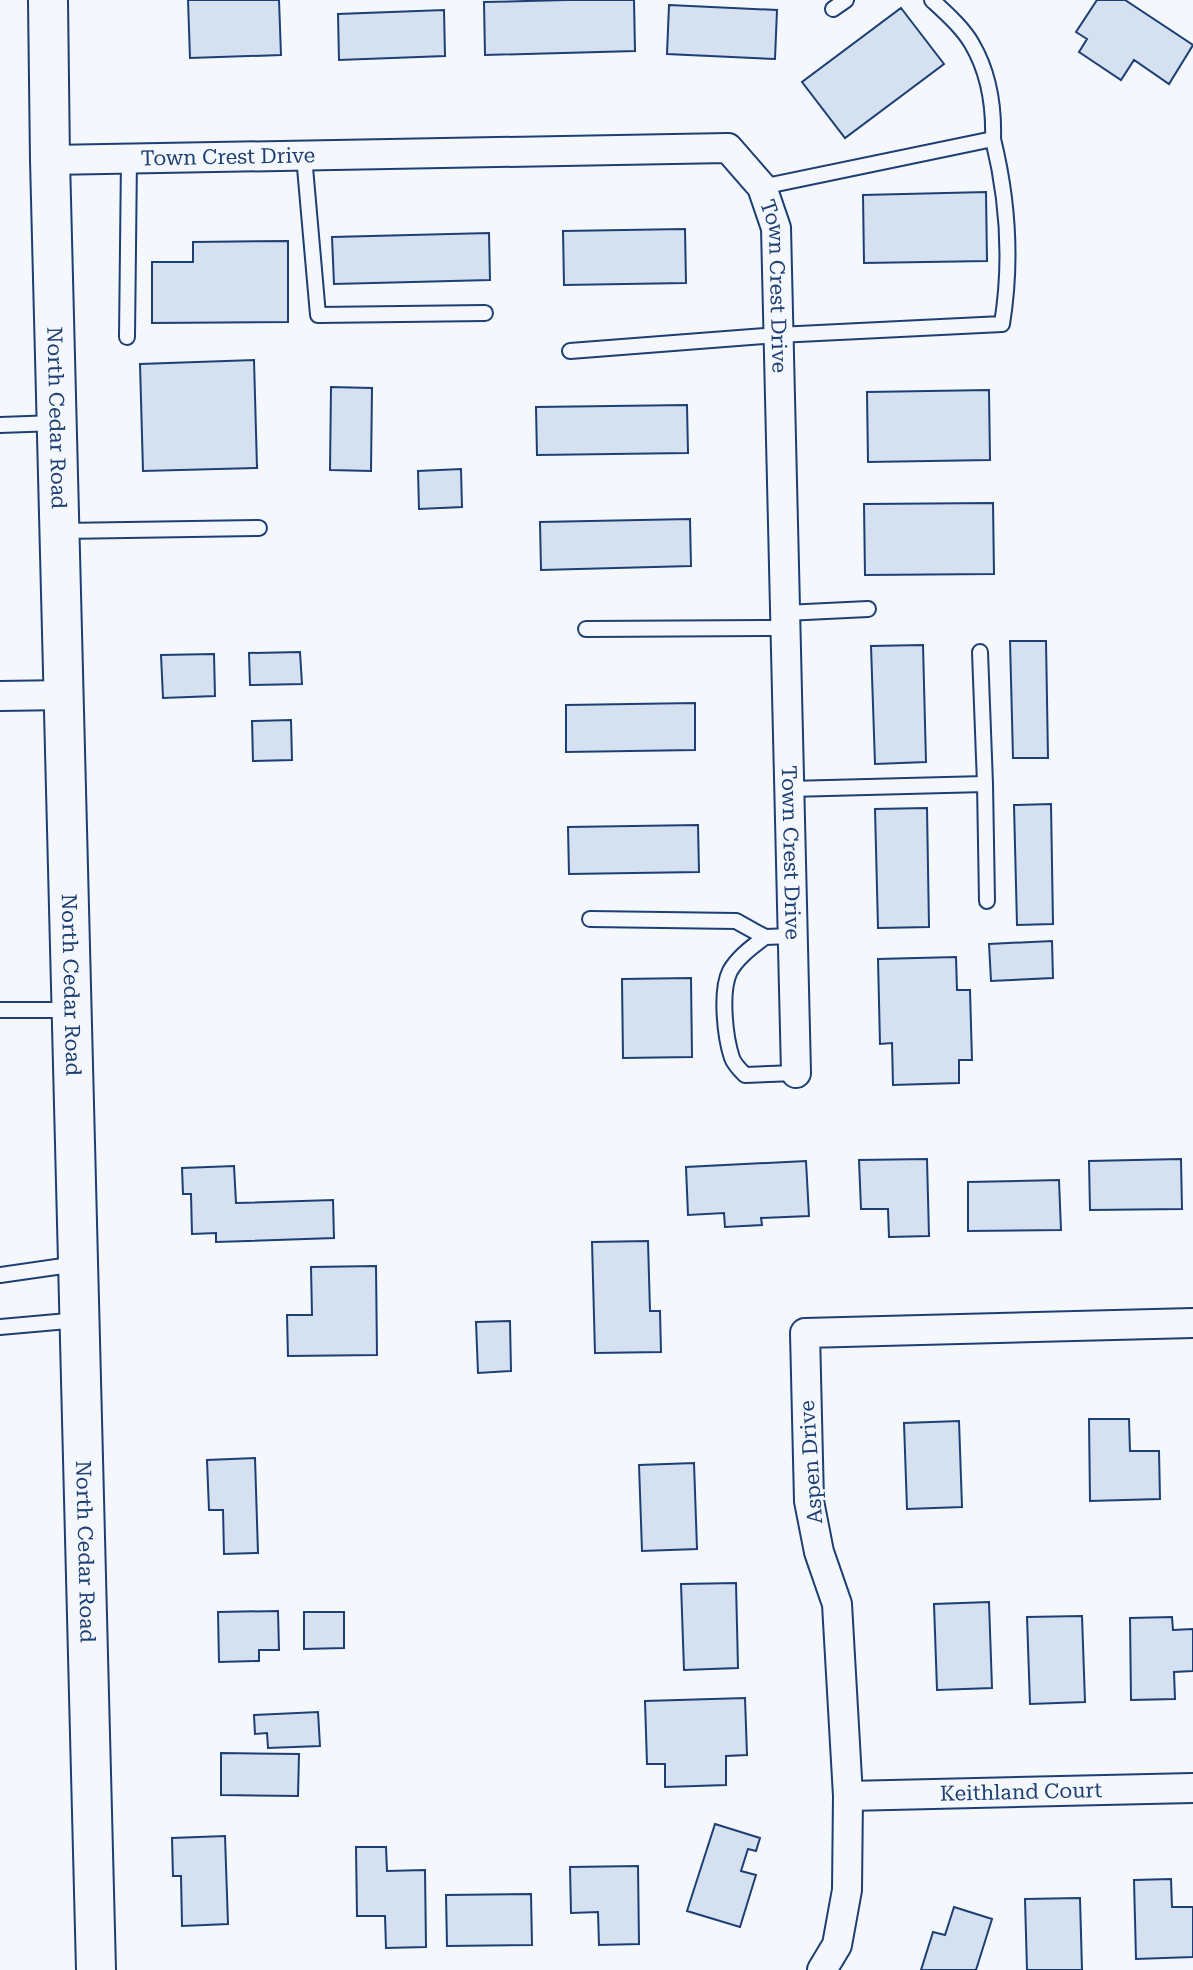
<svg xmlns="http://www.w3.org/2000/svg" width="1193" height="1970" font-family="'Roboto Serif',serif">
  <rect width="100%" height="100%" fill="#f4f7fb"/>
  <path fill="#d5e0f0" stroke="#1d3f73" stroke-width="2" d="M 188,0 L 279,0 L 281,55 L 190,58 Z
    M 568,0 L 634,0 L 635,51 L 485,55 L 484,2 Z
    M 1097,0 L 1125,0 L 1193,45 L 1169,84 L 1134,60 L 1121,80 L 1079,52 L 1087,39 L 1076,32 Z
    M 669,5 L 777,10 L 775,59 L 667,54 Z
    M 901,8 L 944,64 L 845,138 L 802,82 Z
    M 444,10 L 445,56 L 339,60 L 338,14 Z
    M 986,192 L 987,261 L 864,263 L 863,195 Z
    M 685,229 L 686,283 L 564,285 L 563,231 Z
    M 489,233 L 490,280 L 334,284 L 332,237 Z
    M 288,241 L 288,322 L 152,323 L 152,262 L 193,262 L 193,242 Z
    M 254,360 L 257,468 L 143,471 L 140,364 Z
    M 331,387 L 372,388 L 371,471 L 330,470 Z
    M 989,390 L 990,460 L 868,462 L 867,392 Z
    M 687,405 L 688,453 L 537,455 L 536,407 Z
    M 461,469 L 462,507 L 419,509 L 418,471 Z
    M 993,503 L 994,574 L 865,575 L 864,504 Z
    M 690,519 L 691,566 L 541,570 L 540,522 Z
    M 1010,641 L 1046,641 L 1048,758 L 1013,758 Z
    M 923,645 L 926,762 L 875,764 L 871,646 Z
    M 300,652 L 302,684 L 250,685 L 249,653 Z
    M 214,654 L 215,696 L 163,698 L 161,655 Z
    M 695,703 L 695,750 L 566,752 L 566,705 Z
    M 291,720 L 292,760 L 253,761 L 252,721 Z
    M 1051,804 L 1053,924 L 1017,925 L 1014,805 Z
    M 927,808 L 929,927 L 878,928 L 875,809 Z
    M 698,825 L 699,872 L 569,874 L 568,827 Z
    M 1052,941 L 1053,978 L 991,981 L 989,944 Z
    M 956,957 L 957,990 L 970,990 L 972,1060 L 959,1060 L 959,1083 L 893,1085 L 892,1043 L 880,1044 L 878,959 Z
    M 691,978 L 692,1057 L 623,1058 L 622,979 Z
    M 927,1159 L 929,1236 L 889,1237 L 888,1209 L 861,1209 L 859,1160 Z
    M 1181,1159 L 1182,1209 L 1090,1210 L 1089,1161 Z
    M 806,1161 L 809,1216 L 761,1218 L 762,1225 L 725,1227 L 724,1213 L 688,1215 L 686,1167 Z
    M 234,1166 L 236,1203 L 333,1200 L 334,1238 L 216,1242 L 216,1233 L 192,1234 L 191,1194 L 183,1194 L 182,1168 Z
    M 1059,1180 L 1061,1230 L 968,1231 L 968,1182 Z
    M 648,1241 L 650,1311 L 660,1311 L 661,1352 L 595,1353 L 592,1242 Z
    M 376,1266 L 377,1355 L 288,1356 L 287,1315 L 312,1315 L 311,1267 Z
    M 510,1321 L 511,1371 L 478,1373 L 476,1322 Z
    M 1089,1419 L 1129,1419 L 1130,1451 L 1159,1451 L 1160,1499 L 1090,1501 Z
    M 959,1421 L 962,1507 L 907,1509 L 904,1423 Z
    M 255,1458 L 258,1553 L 224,1554 L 223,1510 L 209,1510 L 207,1460 Z
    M 694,1463 L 697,1549 L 642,1551 L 639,1465 Z
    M 736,1583 L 738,1668 L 684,1670 L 681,1584 Z
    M 989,1602 L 992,1688 L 937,1690 L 934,1604 Z
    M 278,1611 L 279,1650 L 259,1650 L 259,1661 L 219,1662 L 218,1612 Z
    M 304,1612 L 344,1612 L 344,1648 L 304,1649 Z
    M 1082,1616 L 1085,1702 L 1030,1704 L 1027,1617 Z
    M 1172,1617 L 1173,1630 L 1193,1629 L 1193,1671 L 1174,1672 L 1175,1699 L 1131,1700 L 1130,1618 Z
    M 745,1698 L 747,1755 L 726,1756 L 726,1785 L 665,1787 L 665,1764 L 647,1764 L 645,1701 Z
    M 318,1712 L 320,1746 L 268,1748 L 267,1733 L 255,1734 L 254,1715 Z
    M 221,1753 L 299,1754 L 298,1796 L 221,1795 Z
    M 715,1824 L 760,1838 L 756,1851 L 748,1849 L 741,1871 L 756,1875 L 740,1927 L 687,1911 Z
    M 225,1836 L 228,1924 L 182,1926 L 181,1876 L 173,1876 L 172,1838 Z
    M 356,1847 L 386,1847 L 387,1871 L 425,1870 L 426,1947 L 386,1948 L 385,1916 L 357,1916 Z
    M 638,1866 L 639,1944 L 599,1945 L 598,1912 L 571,1913 L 570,1867 Z
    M 1171,1879 L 1172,1907 L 1193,1907 L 1193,1957 L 1136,1959 L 1134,1880 Z
    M 531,1894 L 532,1945 L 447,1946 L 446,1895 Z
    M 1080,1898 L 1082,1970 L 1027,1970 L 1025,1899 Z
    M 954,1907 L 992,1919 L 976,1970 L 921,1970 L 933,1932 L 945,1935 Z"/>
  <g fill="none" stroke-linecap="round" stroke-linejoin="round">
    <g stroke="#1d3f73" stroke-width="18">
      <path id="lane" d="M 833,9 L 846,0
        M 304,156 L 318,315 L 485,313
        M 762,187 L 993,139 C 994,107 989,73 972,44 C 963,28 946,13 932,0
        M 127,337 L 129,158
        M 570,351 L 778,335 L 1002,324 C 1012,262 1008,200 993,139
        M 0,425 L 56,423
        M 62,531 L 259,528
        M 785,613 L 868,609
        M 586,629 L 785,628
        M 980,652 L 985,784
        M 789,789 L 985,784 L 987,901
        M 590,919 L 736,921 L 765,937 L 793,936
        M 765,937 C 752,947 738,957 730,971 C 720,991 725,1037 732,1058 C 734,1064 740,1070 745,1075 L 796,1073
        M 0,1010 L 71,1010
        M 0,1275 L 77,1264
        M 0,1327 L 79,1320"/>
    </g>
    <g stroke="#1d3f73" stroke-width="32">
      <g id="street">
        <path id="s1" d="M 50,160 L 728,148 L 762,187 L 776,228 L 796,1073"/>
        <path d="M 0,696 L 65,695"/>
        <path id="s2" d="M 848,1796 L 1193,1788"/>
        <path d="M 822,1970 L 837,1945 L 847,1890 L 848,1796 L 837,1604 L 819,1552 L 809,1501 L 805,1333 L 1193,1323"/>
      </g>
    </g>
    <g stroke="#1d3f73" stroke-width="42">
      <g id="secondary">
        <path id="s3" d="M 48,0 L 50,160 L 96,1970"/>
      </g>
    </g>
    <use href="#lane" stroke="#f4f7fb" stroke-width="14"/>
    <use href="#street" stroke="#f4f7fb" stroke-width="28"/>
    <use href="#secondary" stroke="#f4f7fb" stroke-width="38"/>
  </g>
  <g text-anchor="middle" stroke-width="5" stroke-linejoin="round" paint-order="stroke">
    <g font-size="21" fill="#1d3f73" stroke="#f4f7fb">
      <text dy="7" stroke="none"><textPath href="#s1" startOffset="178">Town Crest Drive</textPath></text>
      <text dy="7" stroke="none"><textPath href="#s1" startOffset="831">Town Crest Drive</textPath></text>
      <text dy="7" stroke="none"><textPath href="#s3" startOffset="418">North Cedar Road</textPath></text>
      <text dy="7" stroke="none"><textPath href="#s1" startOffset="1398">Town Crest Drive</textPath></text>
      <text dy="7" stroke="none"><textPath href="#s3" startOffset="985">North Cedar Road</textPath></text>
      <text transform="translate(811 1462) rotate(-94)" y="7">Aspen Drive</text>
      <text dy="7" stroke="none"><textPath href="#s3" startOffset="1552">North Cedar Road</textPath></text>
      <text dy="7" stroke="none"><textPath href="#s2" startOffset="173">Keithland Court</textPath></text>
    </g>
  </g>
</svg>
